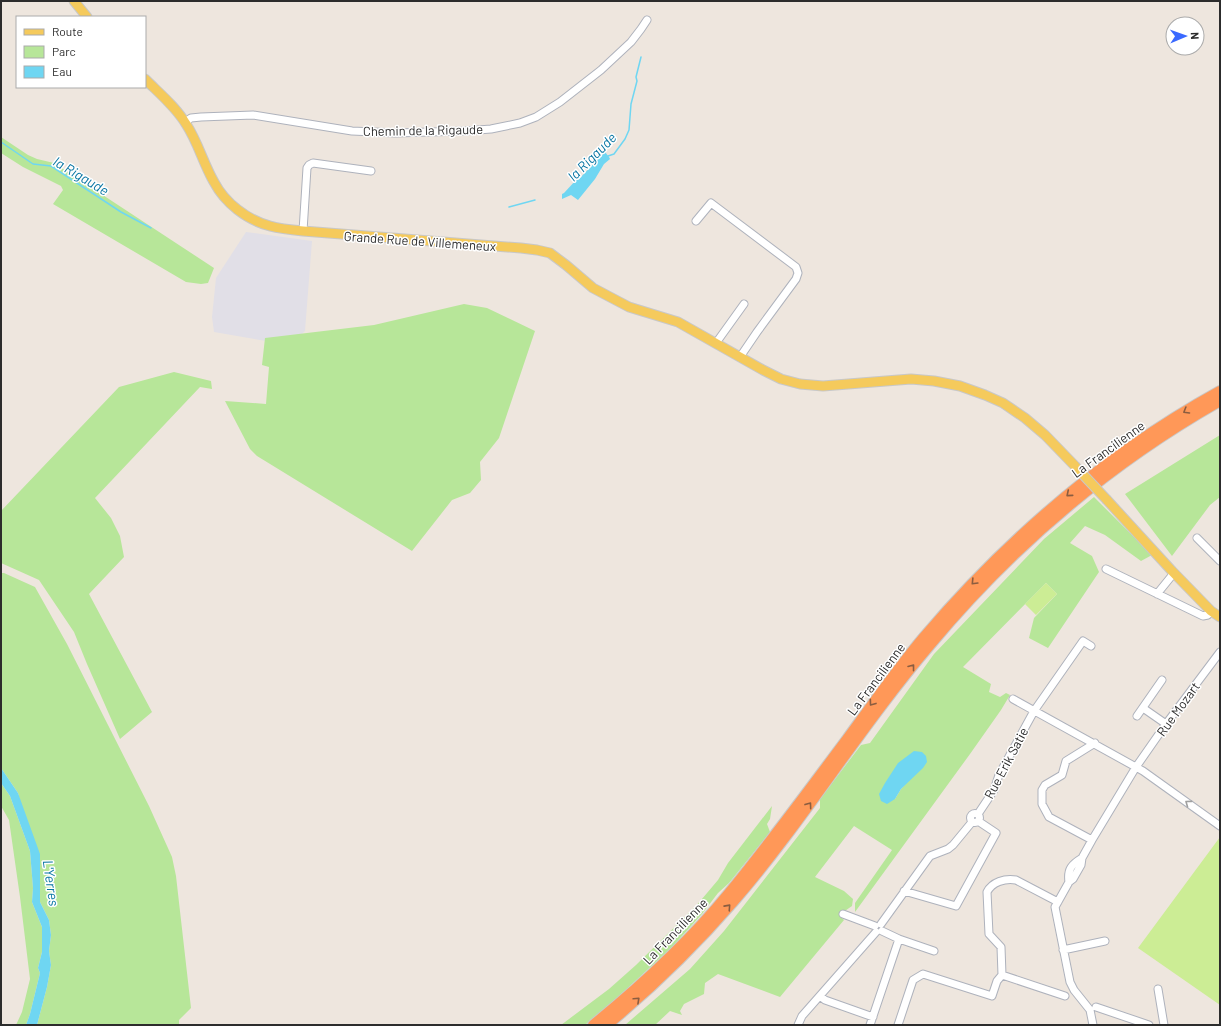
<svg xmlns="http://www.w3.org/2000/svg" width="1221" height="1026" font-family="Barlow,sans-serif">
  <rect width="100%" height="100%" fill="#eee6de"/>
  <path fill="#e1dfe7" d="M 246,232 L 312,241 L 305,331 L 300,336 L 272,342 L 214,332 L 212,317 L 216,278 Z"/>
  <path fill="#b7e699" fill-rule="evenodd" d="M 1,137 L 28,155 L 37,159 L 54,163 L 214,268 L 208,283 L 201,284 L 186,282 L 53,204 L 63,190 L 61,186 L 23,167 L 1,153 Z
    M 464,304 L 487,308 L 535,331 L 499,438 L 480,462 L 481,480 L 470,493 L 452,500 L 412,551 L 257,456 L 250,449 L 225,401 L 266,404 L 269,367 L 262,365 L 265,338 L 374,325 Z
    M 174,372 L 211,381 L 212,389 L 200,387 L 95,498 L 111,518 L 120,536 L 124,557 L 89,594 L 152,712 L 120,739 L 87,664 L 74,632 L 39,580 L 1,563 L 1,511 L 119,387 Z
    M 1220,435 L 1220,497 L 1210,505 L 1172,556 L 1125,494 Z
    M 1094,497 L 1152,555 L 1141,561 L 1105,535 L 1085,526 L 1070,543 L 1092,556 L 1099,572 L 1048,648 L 1029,638 L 1034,618 L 1057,594 L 1046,583 L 963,667 L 991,684 L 989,692 L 1000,697 L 1006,693 L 1010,695 L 1001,710 L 970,754 L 855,912 L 855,903 L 892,850 L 854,826 L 815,877 L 844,891 L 853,899 L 852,906 L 839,915 L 844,920 L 780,997 L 718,974 L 705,983 L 704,994 L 684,1004 L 680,1011 L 682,1015 L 670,1011 L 655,1025 L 625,1025 L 690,969 L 724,931 L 820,808 L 820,799 L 861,745 L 870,743 L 934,654 L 1044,539 ZM 910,779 L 901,789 L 895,799 L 885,783 Z
    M 1,573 L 4,573 L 35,587 L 67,644 L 149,806 L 172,857 L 176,876 L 191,1008 L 179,1020 L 179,1025 L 37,1025 L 47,987 L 51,965 L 49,951 L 51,935 L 49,920 L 40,902 L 40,885 L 18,793 L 1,768 Z
    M 1,783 L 10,796 L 30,851 L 33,888 L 32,902 L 42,927 L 42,952 L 38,968 L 40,973 L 30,1014 L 26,1025 L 16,1025 L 22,1012 L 30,979 L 20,897 L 9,820 L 1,806 Z
    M 772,806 L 770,819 L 767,824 L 770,832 L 729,883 L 718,893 L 702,914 L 672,947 L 618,997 L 585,1025 L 561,1025 L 609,989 L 636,965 L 696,906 L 718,880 L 728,863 Z"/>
  <path fill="#cced95" d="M 1046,583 L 1057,594 L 1036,615 L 1025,604 Z
    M 1220,837 L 1220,1005 L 1138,948 Z"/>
  <path fill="#6fd6f2" d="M 605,152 L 609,157 L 610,159 L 604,164 L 595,179 L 578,200 L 571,195 L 562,199 L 562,194 L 564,193 L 576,180 L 578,180 Z
    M 914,751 L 922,752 L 926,756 L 927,762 L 923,768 L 901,789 L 895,799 L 887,804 L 881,801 L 879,794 L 885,783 L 898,763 Z
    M 1,768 L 18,793 L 40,854 L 40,902 L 49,920 L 51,935 L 49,951 L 51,965 L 47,987 L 37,1025 L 26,1025 L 30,1014 L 40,973 L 38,968 L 42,952 L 42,927 L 32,902 L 33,888 L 30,851 L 10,796 L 1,783 Z"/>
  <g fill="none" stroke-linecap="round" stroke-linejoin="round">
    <path stroke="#6fd6f2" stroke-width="1.5" d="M 1,142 L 33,164 L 51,166 L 121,212 L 151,228
      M 608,156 L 614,154 L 625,139 L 629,130 L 631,104 L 637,81 L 636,77 L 641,57
      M 509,207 L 535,200"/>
    <g stroke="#aeb2bc" stroke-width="9">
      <path id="minor" d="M 185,122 L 191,118 L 201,117 L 253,115 L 352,131 L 395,133 L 465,131 L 491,129 L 520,123 L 536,117 L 560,102 L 601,70 L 631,42 L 641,29 L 647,20
        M 696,221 L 711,203 L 796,267 L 798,273 L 796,279 L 757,332 L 740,357
        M 303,231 L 307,168 L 309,165 L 313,163 L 371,171
        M 716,343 L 744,304
        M 1197,538 L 1220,561
        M 1106,569 L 1203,616 L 1208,615 L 1211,611
        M 1157,594 L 1174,573
        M 1013,699 L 1143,771 L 1220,826
        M 1143,708 L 1166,724
        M 1137,716 L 1162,680
        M970.5 818a4.5 4.5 0 1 1 9 0a4.5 4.5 0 1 1-9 0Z
        M 978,814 L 994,790 L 999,775 L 1034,711 L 1083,641 L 1091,646
        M 1092,840 L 1049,817 L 1042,804 L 1042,790 L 1045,785 L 1062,775 L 1066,761 L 1095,743
        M 1069,882 C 1067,869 1072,864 1082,858
        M 904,891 L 956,906 L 996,833 L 978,821
        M 843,914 L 875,926
        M 881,924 L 930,856 L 948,849 L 953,845 L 972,822
        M 882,931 L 899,939 L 934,951
        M 1063,950 L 1105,941
        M 1002,975 L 1001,947 L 989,934 L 987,892 C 992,882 1005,878 1016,880 L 1058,902
        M 1002,975 L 1065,996
        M 1158,989 L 1164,1025
        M 820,996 L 825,1000 L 873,1017
        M 1096,1007 L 1149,1025
        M 798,1025 L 802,1016 L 876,932
        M 870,1025 L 899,939
        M 898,1025 L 913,980 L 923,974 L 992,996 L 997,981 L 1002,975
        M 1093,1025 L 1090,1010 L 1074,990 L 1070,982 L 1055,907 L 1069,882 L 1073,879 L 1081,865 L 1082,858 L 1092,840 L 1136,767 L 1166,724 L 1220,652"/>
    </g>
    <g stroke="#c8c8c8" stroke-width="11">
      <path id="major" d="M 74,1 L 87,17
        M 145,79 C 159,93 176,107 186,124 C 198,142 203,163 214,182 C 225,203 247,220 270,226 C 281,229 292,230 303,231 L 521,248 L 537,250 L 550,253 L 566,265 L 593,288 L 610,297 L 629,307 L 678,322 L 763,370 L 781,379 L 800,384 L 823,386 L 911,379 L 934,381 L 960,386 L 985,395 L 1003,403 L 1025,418 L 1045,435 L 1075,466
        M 1107,500 L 1172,571 L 1211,611 L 1220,617"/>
    </g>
    <g stroke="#c8c8c8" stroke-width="12">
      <path id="highway" d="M 593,1025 C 642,985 689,942 729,893 C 770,843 808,791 847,739 C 872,705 896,670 923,638 C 1007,539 1106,454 1220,391
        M 607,1025 C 653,987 695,946 734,901 C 804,820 860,727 930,645 C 1011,548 1109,464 1220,401"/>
    </g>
    <use href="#minor" stroke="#fff" stroke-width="7"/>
    <use href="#major" stroke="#f5ca5c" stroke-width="9"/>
    <use href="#highway" stroke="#ff9858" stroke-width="10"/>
    <g stroke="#c8c8c8" stroke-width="11" stroke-linecap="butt">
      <path id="major-bridge" d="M 1075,466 L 1107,500"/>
    </g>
    <use href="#major-bridge" stroke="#f5ca5c" stroke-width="9"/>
  </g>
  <defs><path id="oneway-chevron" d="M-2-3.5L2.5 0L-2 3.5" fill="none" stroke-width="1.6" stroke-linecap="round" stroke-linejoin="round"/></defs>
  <g stroke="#8b5d40">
    <use href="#oneway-chevron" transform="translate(1186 411) rotate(149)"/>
    <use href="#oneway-chevron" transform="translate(1069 494) rotate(140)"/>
    <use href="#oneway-chevron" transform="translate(974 582) rotate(134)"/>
    <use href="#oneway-chevron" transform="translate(912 667) rotate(-52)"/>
    <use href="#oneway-chevron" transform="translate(872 703) rotate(126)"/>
    <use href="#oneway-chevron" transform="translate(809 805) rotate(-54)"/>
    <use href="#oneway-chevron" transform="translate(728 907) rotate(-48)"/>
    <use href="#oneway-chevron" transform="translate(637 1000) rotate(-43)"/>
  </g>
  <use stroke="#a0a0a0" href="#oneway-chevron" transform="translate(1188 803) rotate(-144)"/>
  <g text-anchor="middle" stroke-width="3" stroke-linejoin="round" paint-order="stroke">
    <g font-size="13" fill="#2c2c2c" stroke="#fff">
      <text transform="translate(423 130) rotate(-1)" y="5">Chemin de la Rigaude</text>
      <text transform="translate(420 241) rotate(4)" y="5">Grande Rue de Villemeneux</text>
      <text transform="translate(1108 449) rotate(-36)" y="5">La Francilienne</text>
      <text transform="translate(876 679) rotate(-53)" y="5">La Francilienne</text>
      <text transform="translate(1178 709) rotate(-54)" y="5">Rue Mozart</text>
      <text transform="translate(1006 763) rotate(-62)" y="5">Rue Erik Satie</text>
      <text transform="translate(675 931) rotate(-46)" y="5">La Francilienne</text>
    </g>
    <g font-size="14" font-style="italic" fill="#0976a3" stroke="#fff">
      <text transform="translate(592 157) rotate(-45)" y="5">la Rigaude</text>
      <text transform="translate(81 176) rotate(31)" y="5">la Rigaude</text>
      <text transform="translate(51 883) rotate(82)" y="5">L'Yerres</text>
    </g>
  </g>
  <rect width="1221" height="1026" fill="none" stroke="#2c2c2c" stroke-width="4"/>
  <rect x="16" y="16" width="130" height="72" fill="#ffffff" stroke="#ababab"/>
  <rect x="24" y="29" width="20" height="6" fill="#f5ca5c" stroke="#ababab"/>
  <text x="52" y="36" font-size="12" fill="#2c2c2c">Route</text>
  <rect x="24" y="46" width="20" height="12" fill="#b7e699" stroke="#ababab"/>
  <text x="52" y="56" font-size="12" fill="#2c2c2c">Parc</text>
  <rect x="24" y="66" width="20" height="12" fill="#6fd6f2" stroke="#ababab"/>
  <text x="52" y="76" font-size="12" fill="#2c2c2c">Eau</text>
  <g transform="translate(1185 36) rotate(88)"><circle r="19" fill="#ffffff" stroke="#ababab"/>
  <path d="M0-3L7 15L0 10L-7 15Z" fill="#3a69ff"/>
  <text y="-6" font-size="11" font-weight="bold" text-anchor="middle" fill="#2c2c2c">N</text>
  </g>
</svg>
